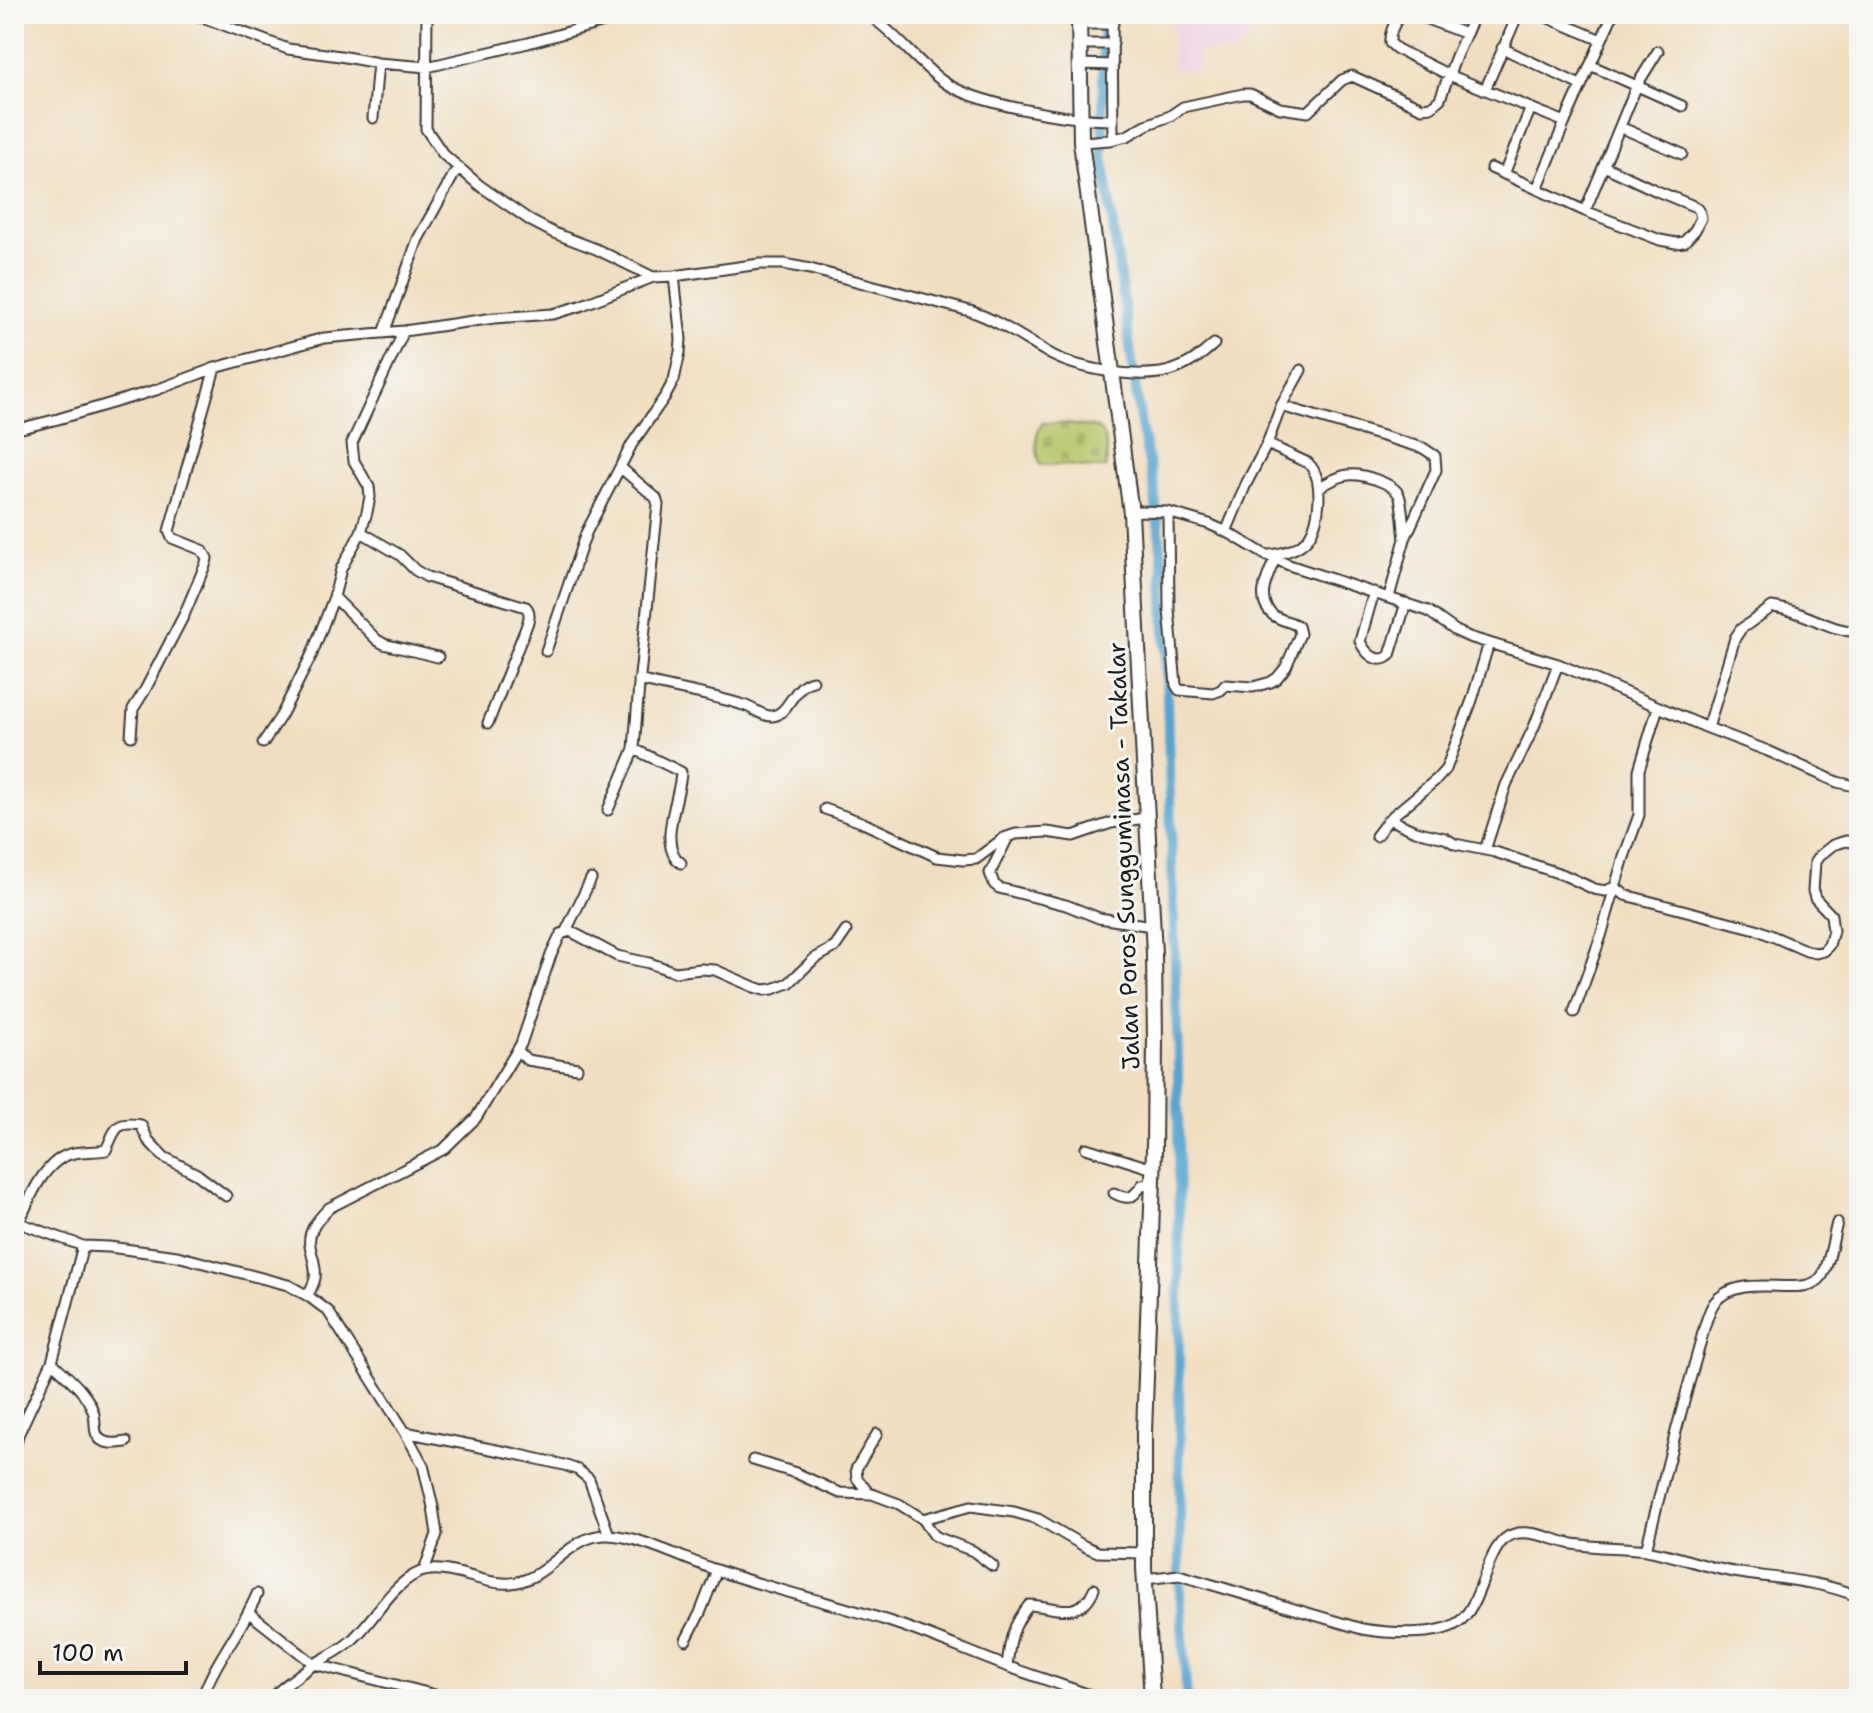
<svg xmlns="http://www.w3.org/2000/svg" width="1873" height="1713" font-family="'Shantell Sans',sans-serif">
  <defs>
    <pattern id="cemetery-stones" width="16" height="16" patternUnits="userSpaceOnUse" patternTransform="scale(2)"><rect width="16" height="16" fill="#b7c568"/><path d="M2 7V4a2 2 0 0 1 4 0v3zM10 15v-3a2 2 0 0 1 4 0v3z" fill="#9da95a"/></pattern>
  </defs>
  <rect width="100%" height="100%" fill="#f6f6f2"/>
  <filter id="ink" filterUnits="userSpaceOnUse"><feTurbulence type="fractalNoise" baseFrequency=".0125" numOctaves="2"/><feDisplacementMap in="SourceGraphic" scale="16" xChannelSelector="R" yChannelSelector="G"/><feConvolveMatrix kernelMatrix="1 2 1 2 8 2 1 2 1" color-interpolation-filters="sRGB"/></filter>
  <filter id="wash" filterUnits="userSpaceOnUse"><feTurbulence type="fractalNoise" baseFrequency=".006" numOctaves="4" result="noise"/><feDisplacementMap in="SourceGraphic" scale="32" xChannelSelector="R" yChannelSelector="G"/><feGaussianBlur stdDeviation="1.8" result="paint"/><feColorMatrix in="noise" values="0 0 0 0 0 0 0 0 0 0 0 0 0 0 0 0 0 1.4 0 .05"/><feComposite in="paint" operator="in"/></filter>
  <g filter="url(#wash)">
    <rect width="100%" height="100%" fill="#f1dec0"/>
    <path fill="#f0d0e4" d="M 1173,14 L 1249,14 L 1248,44 L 1238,45 L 1238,53 L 1200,51 L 1198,71 L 1172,69 Z"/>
    <path fill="url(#cemetery-stones)" stroke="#6a7042" stroke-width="2" d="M 1043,423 L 1059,423 L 1098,428 C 1108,441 1109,453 1105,468 C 1083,469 1062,462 1040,465 C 1037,451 1032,435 1043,423 Z"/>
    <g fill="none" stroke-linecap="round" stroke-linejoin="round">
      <path stroke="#57a5d0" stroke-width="10" d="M 1103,14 L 1103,155 L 1141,426 L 1154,486 L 1163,567 L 1178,1059 L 1180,1592 L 1187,1699"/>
    </g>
  </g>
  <g filter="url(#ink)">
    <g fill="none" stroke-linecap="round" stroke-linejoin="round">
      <g stroke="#3c3935" stroke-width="13">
        <path id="minor" d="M 194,14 L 288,49 L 340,56 L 378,63 L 427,67 L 528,43 L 633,14
          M 427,14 L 426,129 L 443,154 L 479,185 L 531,221 L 554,233 L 596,249 L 653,277
          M 868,14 C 895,33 915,60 941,80 C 974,105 1071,120 1113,120
          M 1112,14 L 1113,139
          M 1400,14 C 1395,23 1389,32 1390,43 L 1397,49 L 1449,75 L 1565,122 L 1613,14
          M 1414,14 L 1466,34
          M 1539,14 L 1601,40
          M 1079,24 L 1113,24
          M 1080,44 L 1113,44
          M 1502,48 L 1580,85
          M 1079,64 L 1113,65
          M 1590,65 L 1682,106
          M 1485,90 L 1518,14
          M 373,118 L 378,63
          M 1620,127 L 1682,154
          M 1081,142 L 1110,140 L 1127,136 L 1146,125 L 1170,116 L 1183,107 L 1243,94 L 1250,94 L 1280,108 L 1308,112 L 1342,80 L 1352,76 L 1422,108 L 1431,107 L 1440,99 L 1456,56 L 1475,14
          M 1491,168 L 1537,189 L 1565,122
          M 1504,174 L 1530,110
          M 1537,189 L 1585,211 L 1660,240 L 1676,243 L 1684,242 L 1695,230 L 1701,218 L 1699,210 L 1696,207 L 1657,191 L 1604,166
          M 1585,211 L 1637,85 L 1658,51
          M 384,333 L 418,239 L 458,167
          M 1281,406 L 1423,448 L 1435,456 L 1436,470 L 1405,539 L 1389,597
          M 14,430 L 58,419 L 156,390 L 215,368 L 324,338 L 404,331 L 494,318 L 553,314 L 580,306 L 653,277 L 674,276 L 760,264 L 784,264 L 810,269 L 970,311 C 1000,321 1025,340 1052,355 C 1081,370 1142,380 1173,370 C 1189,365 1202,355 1214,344
          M 621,468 L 656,498 L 658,505 L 639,685 L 634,749 L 681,772 C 681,796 656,845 681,863
          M 1319,487 C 1328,483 1338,476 1348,475 C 1361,473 1394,483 1399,495 C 1403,505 1403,526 1405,539
          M 1168,512 L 1169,610 L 1176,685 L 1179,690 L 1213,693 L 1221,690 L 1225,685 L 1253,687 L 1271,682 L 1277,678 L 1286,667 L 1300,634 L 1298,626 C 1290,621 1281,621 1273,615 C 1254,600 1268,576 1275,559
          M 1131,513 L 1140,511 L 1168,512 L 1209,524 L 1229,533 L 1264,554 L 1289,565 L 1428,611 L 1456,631 L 1469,637 L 1558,664 L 1708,728 L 1768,751 L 1837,782 L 1859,787
          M 361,532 L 400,555 L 415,570 L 427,577 L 526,607 C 532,614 528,622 525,630 L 488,723
          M 1226,532 L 1246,484 L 1267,444
          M 1269,555 C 1307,551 1317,534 1319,499 C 1319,485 1318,473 1308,463 L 1267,444 L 1281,406 L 1301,370
          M 1374,592 L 1360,641 C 1365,653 1378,666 1390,655 L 1406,603
          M 334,597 L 377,640 L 384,644 L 438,657
          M 1489,643 L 1472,700 L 1446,769 L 1437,779 L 1389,819 L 1415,831 L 1445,838 L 1455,844 L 1495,852 L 1564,875 L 1594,889 L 1605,891 L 1615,887 L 1624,857 L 1639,815 L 1639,770 L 1658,707
          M 546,651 L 586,533 L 632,444 L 666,395 L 674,380 L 680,352 L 681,339 L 674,276
          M 639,680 C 673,689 709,694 743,705 C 752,707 763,717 772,716 C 789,715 793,684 813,681
          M 1708,728 L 1735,638 L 1741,629 L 1772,607 C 1778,608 1785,609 1791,611 C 1816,618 1832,631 1859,632
          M 131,736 L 133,709 L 145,690 L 184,615 L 206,563 L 207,558 L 202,550 L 172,538 L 169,531 L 215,368
          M 263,743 L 282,714 L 312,654 L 334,597 L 341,569 L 361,532 L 367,512 L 370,497 L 369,487 L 354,461 L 352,443 L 404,331
          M 825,809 L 861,822 L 937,857 L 963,860 L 976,859 L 1004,838 L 1016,834 L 1047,832 L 1073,836 L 1111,823 L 1146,818
          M 608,810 L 634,749
          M 1376,836 L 1389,819
          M 1008,837 L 990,873 L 994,884 L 999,888 L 1066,905 L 1099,918 L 1152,926
          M 1485,850 L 1506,785 L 1534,727 L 1558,664
          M 566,931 L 591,879
          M 1574,1012 L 1601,936 L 1615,887 L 1625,895 L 1756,929 L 1807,951 L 1816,953 L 1824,951 L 1829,945 L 1833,931 L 1831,915 L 1815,898 L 1813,891 L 1815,862 L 1819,856 L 1833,845 L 1846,841 L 1859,843
          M 517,1050 L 527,1060 L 577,1068
          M 1086,1148 L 1153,1169
          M 1114,1193 C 1129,1201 1133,1198 1142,1185 L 1152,1184
          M 14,1221 L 83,1246 L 109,1247 L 177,1256 L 288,1285 L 308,1296 L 328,1311 L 405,1432 L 423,1465 L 433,1507 L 437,1534 L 424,1571
          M 19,1223 C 29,1199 45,1158 74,1153 C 84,1151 96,1152 106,1150 C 116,1129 114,1121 141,1125 L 148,1140 L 164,1157 L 197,1174 L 226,1196
          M 308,1296 C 310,1290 314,1284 315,1278 C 317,1267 312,1257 310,1246 C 307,1231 319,1218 329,1208 L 444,1149 L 476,1118 L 521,1044 L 551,955 L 561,934 L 570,931 L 617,956 L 649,963 L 675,972 L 701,969 L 715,970 L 754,987 L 764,990 L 773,989 L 789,983 L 814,959 L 835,947 L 846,931
          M 52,1362 C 67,1377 86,1391 93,1411 C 97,1421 92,1433 101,1440 C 109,1445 118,1443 126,1442
          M 405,1432 L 516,1454 L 564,1465 L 578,1470 L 589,1479 L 609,1535
          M 14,1452 L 18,1435 L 52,1362 L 83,1246
          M 753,1460 L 796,1473 L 840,1493 L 872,1494 L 899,1504 L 923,1519 L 971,1506 L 1014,1512 L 1038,1519 L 1084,1546 L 1098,1552 L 1144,1553
          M 869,1494 L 857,1478 L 856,1469 L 877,1434
          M 923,1519 L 934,1535 L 939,1538 L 973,1551 L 993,1566
          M 1646,1550 C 1662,1485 1678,1420 1697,1355 C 1702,1339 1705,1317 1714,1303 C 1740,1269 1806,1301 1822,1276 C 1830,1263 1833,1237 1837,1223
          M 1145,1579 L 1179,1575 L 1362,1629 C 1386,1633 1436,1637 1457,1623 C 1484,1607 1485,1541 1514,1534 C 1532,1529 1555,1541 1573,1544 C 1598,1548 1622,1547 1646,1550 C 1676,1555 1704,1567 1734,1572 C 1776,1579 1819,1580 1859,1597
          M 249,1613 L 314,1664 L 451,1699
          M 686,1640 L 700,1613 L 717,1570
          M 1007,1666 C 1010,1640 1012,1626 1029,1605 C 1055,1606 1080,1622 1094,1589
          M 202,1699 C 214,1661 242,1631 257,1594
          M 270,1699 C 283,1687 298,1675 313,1665 C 327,1656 341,1651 353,1639 C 374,1620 390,1587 416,1574 C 445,1560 481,1586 511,1583 C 549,1580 569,1534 607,1535 C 637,1535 686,1560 716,1570 C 771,1589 829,1602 885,1620 C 927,1633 968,1652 1009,1667 C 1040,1678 1071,1688 1101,1699"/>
      </g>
      <g stroke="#3c3935" stroke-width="18">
        <path id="highway" d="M 1079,14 L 1081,142 L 1131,513 L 1154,953 L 1155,1041 L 1154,1150 L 1144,1433 L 1144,1568 L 1152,1699"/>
      </g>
      <use href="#minor" stroke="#fff" stroke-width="9"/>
      <use href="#highway" stroke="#fff" stroke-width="14"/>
    </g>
  </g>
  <g text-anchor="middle" stroke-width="6" stroke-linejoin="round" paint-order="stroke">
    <g font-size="24" fill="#1c1c1c" stroke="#f6f6f2">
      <text transform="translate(1124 856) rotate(-92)" y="8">Jalan Poros Sungguminasa - Takalar</text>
    </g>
  </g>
  <rect width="1873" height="1713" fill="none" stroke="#f6f6f2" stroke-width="48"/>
  <path d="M40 1661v12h146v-12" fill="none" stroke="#1c1c1c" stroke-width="4"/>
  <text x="52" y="1661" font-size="24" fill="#1c1c1c" stroke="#f6f6f2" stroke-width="6" paint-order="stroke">100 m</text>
</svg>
